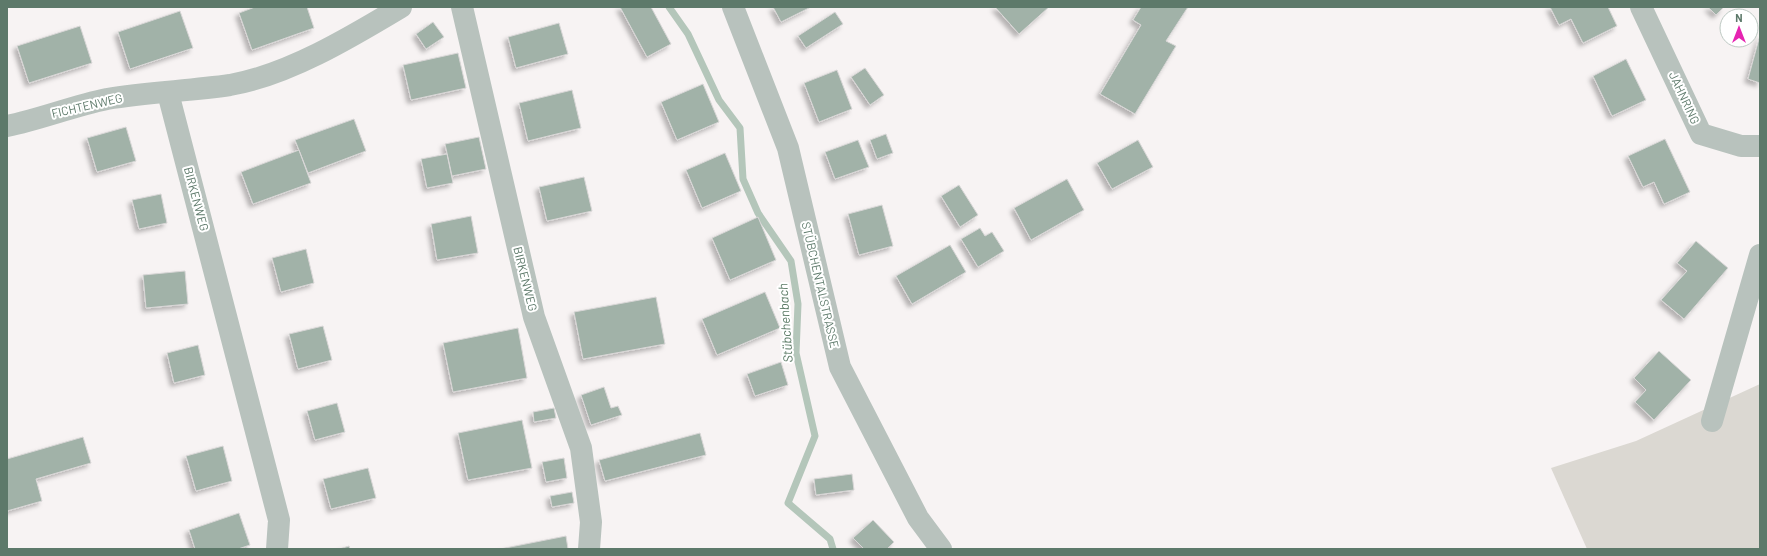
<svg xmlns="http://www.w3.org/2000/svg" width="1767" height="556" font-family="Barlow,sans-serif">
  <defs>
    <filter id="shadow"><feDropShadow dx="-3.5" dy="3.5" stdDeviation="2" flood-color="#0004"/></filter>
  </defs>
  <rect width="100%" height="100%" fill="#f7f3f3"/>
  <path fill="#dbd8d2" d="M 1760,384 L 1760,549 L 1587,549 L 1551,468 L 1636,441 Z"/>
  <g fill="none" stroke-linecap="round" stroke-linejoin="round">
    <path stroke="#b4c6ba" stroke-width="7" d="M 669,7 L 688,34 L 719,100 L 740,128 L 743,179 L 758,213 L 791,261 L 798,304 L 796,353 L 815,436 L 788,503 L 830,539 L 833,549"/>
  </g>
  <path fill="#a1b2a8" stroke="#d8d6d6" filter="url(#shadow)" d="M 255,7 L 307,7 L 314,28 L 252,50 L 239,13 Z
    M 620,7 L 651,7 L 671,44 L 647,57 Z
    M 773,7 L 811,7 L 781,22 Z
    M 995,7 L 1049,7 L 1019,34 Z
    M 1141,7 L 1188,7 L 1166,41 L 1176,46 L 1135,114 L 1100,94 L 1141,25 L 1133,20 Z
    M 1550,7 L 1608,7 L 1617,26 L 1583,43 L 1571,19 L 1559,25 Z
    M 1708,7 L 1724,7 L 1716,15 Z
    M 180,11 L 193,48 L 130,69 L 118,32 Z
    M 835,12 L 843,24 L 806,48 L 798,36 Z
    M 433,22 L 444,37 L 426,49 L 416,34 Z
    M 559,23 L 568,54 L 516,68 L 508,37 Z
    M 80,26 L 92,63 L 29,83 L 17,46 Z
    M 1760,35 L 1760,83 L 1748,79 Z
    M 458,53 L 466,88 L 411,100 L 403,65 Z
    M 1626,59 L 1646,100 L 1612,116 L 1593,76 Z
    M 865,68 L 884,95 L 870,105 L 851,77 Z
    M 837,70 L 852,109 L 819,122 L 804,83 Z
    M 703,84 L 719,122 L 677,140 L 661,102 Z
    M 572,90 L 581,128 L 528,141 L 519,103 Z
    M 354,119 L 366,151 L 308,173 L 295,140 Z
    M 126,127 L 136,161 L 97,172 L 87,138 Z
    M 886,134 L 893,153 L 877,159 L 870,140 Z
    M 479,137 L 486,169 L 452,176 L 445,144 Z
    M 1665,139 L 1690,192 L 1664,204 L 1654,182 L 1643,187 L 1628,156 Z
    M 858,140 L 869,167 L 835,179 L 825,152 Z
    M 1138,140 L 1153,167 L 1112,189 L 1097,163 Z
    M 299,150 L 311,183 L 253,204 L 241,172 Z
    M 725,153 L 741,191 L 702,208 L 686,170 Z
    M 447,154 L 453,183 L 427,188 L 421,159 Z
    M 584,177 L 592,211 L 547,221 L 539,187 Z
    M 1067,179 L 1084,210 L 1031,240 L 1014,208 Z
    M 959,185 L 978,215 L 960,227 L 941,196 Z
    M 161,194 L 167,223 L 139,229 L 132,200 Z
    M 882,205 L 893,246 L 859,255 L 848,214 Z
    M 471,216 L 478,253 L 437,260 L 431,224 Z
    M 758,217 L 776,260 L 730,280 L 712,238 Z
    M 980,228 L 985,236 L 992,232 L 1004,251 L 978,267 L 961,239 Z
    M 1696,241 L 1728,268 L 1684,319 L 1661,300 L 1687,271 L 1677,263 Z
    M 950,245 L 966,272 L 912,304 L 896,276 Z
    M 306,249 L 314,283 L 281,292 L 272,258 Z
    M 185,271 L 188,304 L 146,308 L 143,275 Z
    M 765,292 L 780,328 L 717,355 L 702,319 Z
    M 656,297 L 665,344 L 583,359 L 574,312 Z
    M 323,326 L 332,360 L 298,369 L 289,334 Z
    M 518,328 L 527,378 L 453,392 L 443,343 Z
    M 198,345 L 205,375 L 174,383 L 167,353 Z
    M 1659,351 L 1691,380 L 1654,420 L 1635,402 L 1646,390 L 1634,378 Z
    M 781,362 L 788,385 L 755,396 L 747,374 Z
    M 604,387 L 611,408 L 618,406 L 622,415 L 591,425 L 581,395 Z
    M 337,403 L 345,432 L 315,440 L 307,411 Z
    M 554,408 L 556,418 L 534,422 L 533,412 Z
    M 522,420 L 532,468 L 468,480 L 458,433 Z
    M 700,433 L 706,455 L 605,481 L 599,460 Z
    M 83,437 L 91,463 L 36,479 L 42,501 L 7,511 L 7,459 Z
    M 223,446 L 232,481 L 196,491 L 186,456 Z
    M 564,458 L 567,478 L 546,482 L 542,462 Z
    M 368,468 L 376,498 L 331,509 L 323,479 Z
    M 852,474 L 854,490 L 816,495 L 814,479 Z
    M 572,492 L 574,503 L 552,507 L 550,496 Z
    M 239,513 L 250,545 L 238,549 L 195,549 L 189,530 Z
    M 873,520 L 894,542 L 887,549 L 864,549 L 853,538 Z
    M 566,536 L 568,549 L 500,549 Z
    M 349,546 L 350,549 L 339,549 Z"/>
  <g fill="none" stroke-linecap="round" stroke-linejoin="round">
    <path stroke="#b8c2bd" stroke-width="22" d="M 462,7 L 534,317 L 581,448 L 591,522 L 589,549
      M 733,7 L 788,148 L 840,367 L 918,518 L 941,549
      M 1641,7 L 1701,134 L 1741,146 L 1760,146
      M 168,93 L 279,520 L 277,549
      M 7,126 C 41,119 73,106 107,99 C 147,92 189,91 230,85 C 288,75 351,37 401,7
      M 1712,421 L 1760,255"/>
  </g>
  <g text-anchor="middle" stroke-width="4" stroke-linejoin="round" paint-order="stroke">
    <g font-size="12" fill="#5d796a" stroke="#fff">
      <text transform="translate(1684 98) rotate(65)" y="4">JAHNRING</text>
      <text transform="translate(87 106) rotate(-13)" y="4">FICHTENWEG</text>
      <text transform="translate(196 199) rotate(75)" y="4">BIRKENWEG</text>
      <text transform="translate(525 279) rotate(76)" y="4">BIRKENWEG</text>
      <text transform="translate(820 285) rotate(77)" y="4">STÜBCHENTALSTRASSE</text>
    </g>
    <g font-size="13" font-style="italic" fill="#5b7a65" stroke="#fff">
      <text transform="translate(785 323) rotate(-94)" y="5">Stübchenbach</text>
    </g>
  </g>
  <rect width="1767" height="556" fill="none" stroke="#5d796a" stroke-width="16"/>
  <g transform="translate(1739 28)"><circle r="19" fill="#ffffff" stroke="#bec9c3"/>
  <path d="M0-3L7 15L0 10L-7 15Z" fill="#e624b1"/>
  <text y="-6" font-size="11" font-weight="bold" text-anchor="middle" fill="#5d796a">N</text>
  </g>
</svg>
